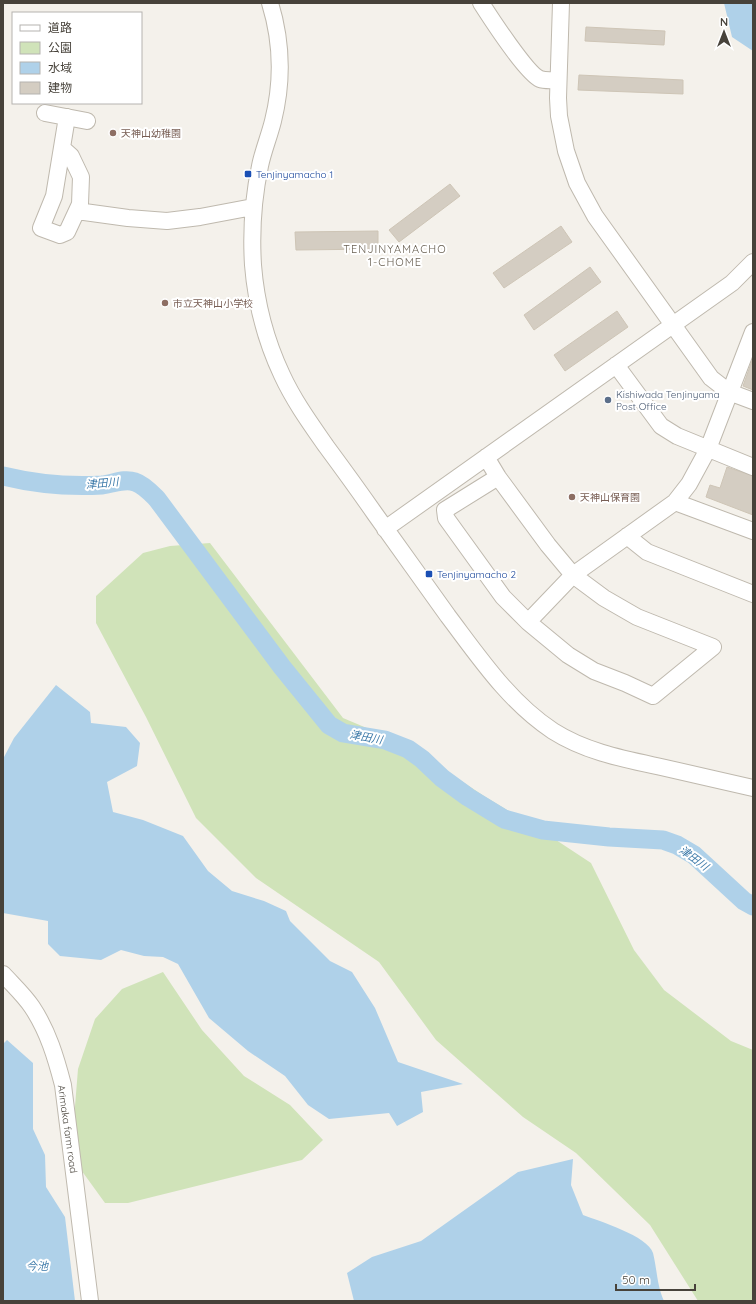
<svg xmlns="http://www.w3.org/2000/svg" width="756" height="1304" font-family="Quicksand,'Noto Sans JP',sans-serif">
  <rect width="100%" height="100%" fill="#f4f1eb"/>
  <path fill="#d0e3b9" d="M 210,543 L 343,718 L 407,745 L 484,796 L 550,836 L 591,863 L 634,950 L 664,990 L 731,1041 L 753,1050 L 753,1301 L 698,1301 L 650,1225 L 576,1153 L 523,1117 L 436,1040 L 379,962 L 256,878 L 196,818 L 146,717 L 96,623 L 96,596 L 143,553 L 170,546 Z
    M 163,972 L 202,1030 L 244,1076 L 290,1105 L 323,1140 L 302,1160 L 128,1203 L 105,1203 L 71,1156 L 78,1069 L 95,1019 L 122,989 Z"/>
  <path fill="#afd1e9" d="M 724,3 L 753,3 L 753,51 L 732,37 Z
    M 56,685 L 90,712 L 91,723 L 126,727 L 140,743 L 137,766 L 107,782 L 113,812 L 143,820 L 183,836 L 208,871 L 232,891 L 264,901 L 286,911 L 290,921 L 330,961 L 352,972 L 375,1008 L 398,1062 L 463,1084 L 421,1092 L 423,1112 L 397,1126 L 389,1113 L 329,1119 L 308,1105 L 285,1076 L 248,1051 L 209,1018 L 178,964 L 163,957 L 144,956 L 121,950 L 101,960 L 60,956 L 48,944 L 48,921 L 3,913 L 3,759 L 14,738 Z
    M 7,1040 L 33,1063 L 33,1129 L 45,1155 L 46,1187 L 65,1217 L 75,1301 L 3,1301 L 3,1044 Z
    M 573,1159 L 571,1185 L 583,1215 C 599,1221 648,1236 653,1253 C 657,1269 657,1286 664,1301 L 354,1301 L 347,1273 L 372,1257 L 421,1241 L 518,1172 Z"/>
  <g fill="none" stroke-linecap="round" stroke-linejoin="round">
    <path stroke="#afd1e9" stroke-width="19" d="M 3,476 C 36,484 68,487 102,485 C 113,484 124,478 135,482 C 144,485 151,493 157,499 L 282,667 L 329,725 L 343,733 L 385,740 L 408,749 L 422,759 L 442,778 L 468,797 L 504,819 L 543,830 L 609,837 L 663,840 L 677,845 L 694,855 L 744,901 L 753,906"/>
  </g>
  <path fill="#d4cdc2" stroke="#cec5b6" d="M 586,27 L 665,31 L 664,45 L 585,41 Z
    M 579,75 L 683,80 L 683,94 L 578,90 Z
    M 450,184 L 460,196 L 399,242 L 389,230 Z
    M 561,226 L 572,242 L 504,288 L 493,273 Z
    M 378,231 L 378,249 L 296,250 L 295,232 Z
    M 590,267 L 601,282 L 534,330 L 524,315 Z
    M 617,311 L 628,327 L 565,371 L 554,355 Z
    M 753,358 L 753,390 L 743,386 Z
    M 727,467 L 753,476 L 753,515 L 706,497 L 710,485 L 720,488 Z"/>
  <g fill="none" stroke-linecap="round" stroke-linejoin="round">
    <g stroke="#bfb9ae" stroke-width="18">
      <path id="minor" d="M 270,3 C 282,42 283,81 273,121 C 269,137 263,151 260,166 C 253,199 251,232 253,265 C 256,303 266,341 282,375 C 294,401 310,423 326,446 C 343,469 359,491 375,514 C 399,548 424,582 448,616 C 479,657 509,702 553,731 C 586,752 624,759 661,767 C 692,774 722,781 753,788
        M 481,3 C 490,17 527,74 540,79 C 545,81 553,80 558,80
        M 561,3 L 558,98 L 559,116 L 566,151 L 577,183 L 595,216 L 711,378 L 729,392 L 753,401
        M 45,113 L 87,121
        M 62,148 L 71,156 L 81,177 L 80,204 L 67,232 L 60,235 L 41,228 L 54,196 L 67,117
        M 77,211 L 128,218 L 167,221 L 200,217 L 253,207
        M 616,365 L 661,426 L 677,436 L 753,467
        M 486,457 L 498,477 L 548,545 L 573,575 L 604,598 L 637,617 L 713,647 L 653,696 L 625,683 L 594,671 L 568,655 L 528,622 L 503,597 L 446,518 L 445,510 L 498,477
        M 675,502 L 753,531
        M 385,529 L 732,283 L 753,262
        M 627,536 L 647,552 L 753,594
        M 528,622 L 573,575 L 675,502 L 689,484 L 708,449 L 753,332
        M 3,974 C 13,985 24,995 32,1007 C 48,1031 56,1058 63,1085 L 90,1301"/>
    </g>
    <use href="#minor" stroke="#fff" stroke-width="16"/>
  </g>
  <g fill="#8d6e63" stroke="#fff" stroke-width="1.5">
    <circle cx="113" cy="133" r="4"/>
    <circle cx="165" cy="303" r="4"/>
    <circle cx="572" cy="497" r="4"/>
  </g>
  <g fill="#1a4fb4" stroke="#fff" stroke-width="1.5">
    <rect x="244" y="170" width="8" height="8" rx="2"/>
    <rect x="425" y="570" width="8" height="8" rx="2"/>
  </g>
  <circle fill="#5c6f8a" stroke="#fff" stroke-width="1.5" cx="608" cy="400" r="4"/>
  <g text-anchor="middle" stroke-width="4" stroke-linejoin="round" paint-order="stroke">
    <g font-size="10" fill="#785e54" stroke="#fff" text-anchor="start">
      <text x="121" y="137">天神山幼稚園</text>
      <text x="173" y="307">市立天神山小学校</text>
      <text x="580" y="501">天神山保育園</text>
    </g>
    <g font-size="10" fill="#164399" stroke="#fff" text-anchor="start">
      <text x="256" y="178">Tenjinyamacho 1</text>
      <text x="437" y="578">Tenjinyamacho 2</text>
    </g>
    <g font-size="10" fill="#4e5e75" stroke="#fff" text-anchor="start">
      <text x="616" y="398">Kishiwada Tenjinyama<tspan x="616" dy="12">Post Office</tspan></text>
    </g>
    <g font-size="10" fill="#47423a" stroke="#fff">
      <text transform="translate(68 1129) rotate(82)" y="4">Arimaka farm road</text>
    </g>
    <g font-size="11" letter-spacing="1" fill="#696052" stroke="#fff">
      <text x="395" y="253">TENJINYAMACHO<tspan x="395" dy="13">1-CHOME</tspan></text>
    </g>
    <g font-size="11" font-style="italic" fill="#3d7aa9" stroke="#fff">
      <text transform="translate(102 483) rotate(-5)" y="4">津田川</text>
      <text transform="translate(366 737) rotate(10)" y="4">津田川</text>
      <text transform="translate(694 858) rotate(36)" y="4">津田川</text>
      <text x="37" y="1270">今池</text>
    </g>
  </g>
  <rect width="756" height="1304" fill="none" stroke="#47423a" stroke-width="8"/>
  <rect x="12" y="12" width="130" height="92" fill="#ffffff" stroke="#b5b3b0"/>
  <rect x="20" y="25" width="20" height="6" fill="#ffffff" stroke="#b5b3b0"/>
  <text x="48" y="32" font-size="12" fill="#47423a">道路</text>
  <rect x="20" y="42" width="20" height="12" fill="#d0e3b9" stroke="#b5b3b0"/>
  <text x="48" y="52" font-size="12" fill="#47423a">公園</text>
  <rect x="20" y="62" width="20" height="12" fill="#afd1e9" stroke="#b5b3b0"/>
  <text x="48" y="72" font-size="12" fill="#47423a">水域</text>
  <rect x="20" y="82" width="20" height="12" fill="#d4cdc2" stroke="#b5b3b0"/>
  <text x="48" y="92" font-size="12" fill="#47423a">建物</text>
  <g transform="translate(724 32)" stroke="#ffffff" stroke-width="3" paint-order="stroke">
  <path d="M0-3L7 15L0 10L-7 15Z" fill="#47423a"/>
  <text y="-6" font-size="11" font-weight="bold" text-anchor="middle" fill="#47423a">N</text>
  </g>
  <path d="M616 1284v6h79v-6" fill="none" stroke="#47423a" stroke-width="2"/>
  <text x="622" y="1284" font-size="12" fill="#47423a" stroke="#ffffff" stroke-width="3" paint-order="stroke">50 m</text>
</svg>
